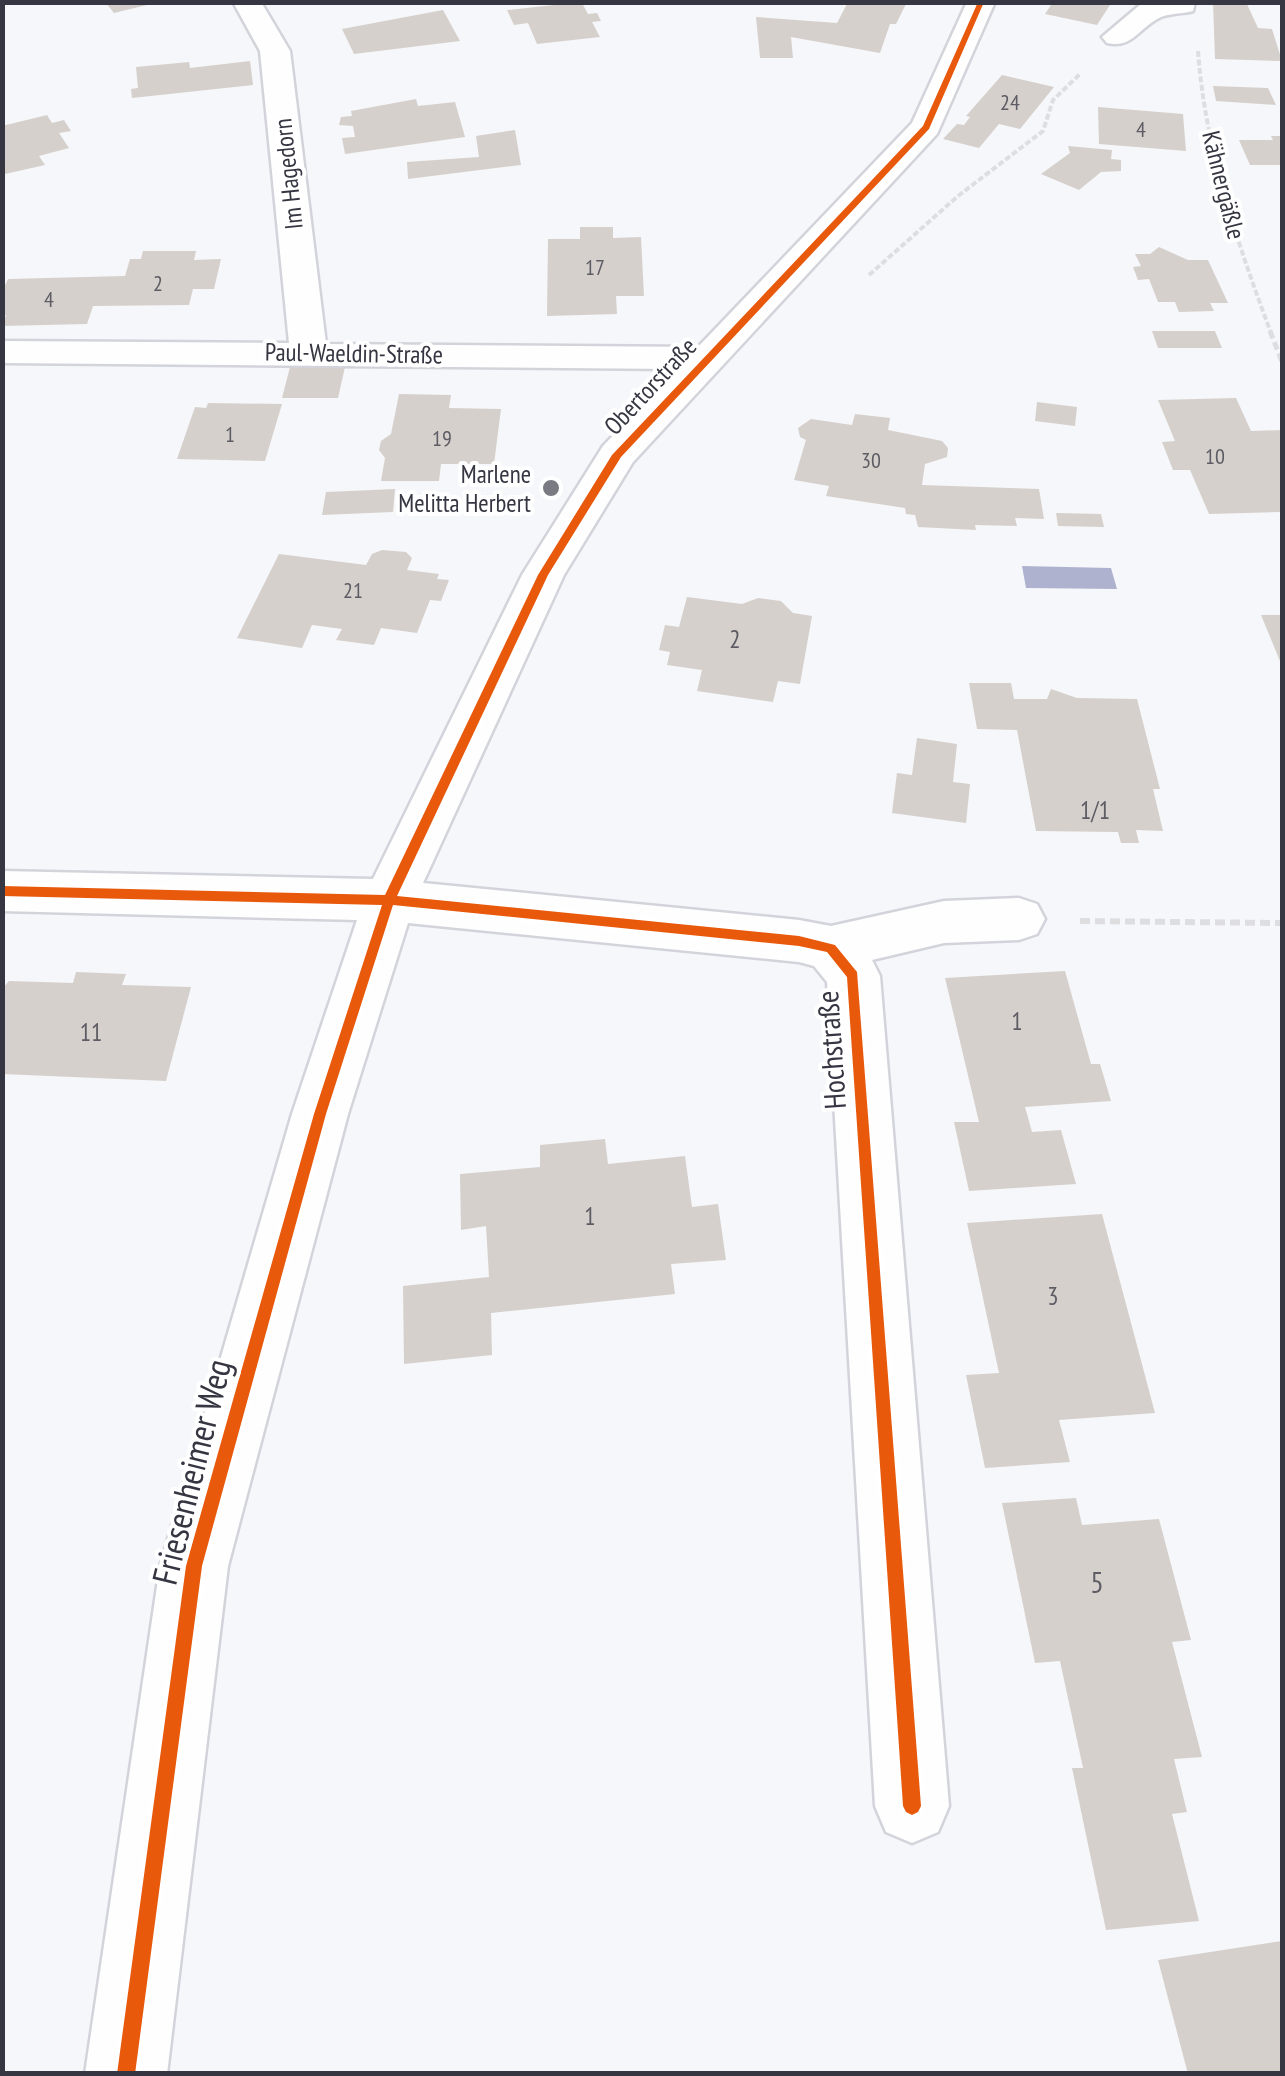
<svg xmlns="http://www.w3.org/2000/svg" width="1285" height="2076" font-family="'PT Sans Narrow',sans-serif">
  <rect width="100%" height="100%" fill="#f6f7fa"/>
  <path fill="#afb2cf" d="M 1022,566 L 1111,568 L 1117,589 L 1026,588 Z"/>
  <path fill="#d6d0cc" d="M 105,2 L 150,2 L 151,4 L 114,13 Z
    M 848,2 L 906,4 L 896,24 L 890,24 L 880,53 L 791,37 L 793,58 L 760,58 L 756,17 L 837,23 Z
    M 1053,2 L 1112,2 L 1097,25 L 1045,14 Z
    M 1213,2 L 1246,2 L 1258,28 L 1272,29 L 1282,61 L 1215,59 Z
    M 573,3 L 582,3 L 588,14 L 597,13 L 601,21 L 592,22 L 600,37 L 537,44 L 528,23 L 514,25 L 507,10 Z
    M 443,10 L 460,41 L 354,54 L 342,29 Z
    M 250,61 L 253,85 L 132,98 L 131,89 L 138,88 L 136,67 L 189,62 L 190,68 Z
    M 1002,75 L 1054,87 L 1020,129 L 999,124 L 979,148 L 943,139 L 957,124 L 964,125 L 970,117 L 966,116 Z
    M 1213,86 L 1268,88 L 1276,105 L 1216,101 Z
    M 416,99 L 418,106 L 455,102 L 465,137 L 345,154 L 342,138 L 355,137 L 353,126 L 339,125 L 341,117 L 352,116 L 351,111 Z
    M 1098,107 L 1183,114 L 1186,151 L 1099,144 Z
    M 47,115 L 52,123 L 64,120 L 71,131 L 59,133 L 69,148 L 39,156 L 45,165 L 5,174 L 2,126 Z
    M 515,130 L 521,165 L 408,179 L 407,162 L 479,157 L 476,136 Z
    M 1271,136 L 1282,136 L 1282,165 L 1250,165 L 1239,140 L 1273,140 Z
    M 1068,146 L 1112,150 L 1111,159 L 1121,160 L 1121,171 L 1101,172 L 1079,190 L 1041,174 L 1070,153 Z
    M 580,227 L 613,227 L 613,238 L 641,237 L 644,296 L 616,296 L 617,314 L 547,316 L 548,239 L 580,239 Z
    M 1159,247 L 1188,260 L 1208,260 L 1228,303 L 1210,303 L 1214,311 L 1179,312 L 1175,302 L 1158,302 L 1149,279 L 1138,280 L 1133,267 L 1141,266 L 1135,254 L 1150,254 Z
    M 143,251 L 196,251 L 194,260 L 221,259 L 214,289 L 193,289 L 189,305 L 93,306 L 87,324 L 2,326 L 6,315 L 2,315 L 2,292 L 8,279 L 125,276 L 130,259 L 141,259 Z
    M 1152,331 L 1215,331 L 1222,348 L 1158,348 Z
    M 290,367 L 345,367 L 338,398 L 282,398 Z
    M 399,394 L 451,395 L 449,408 L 501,409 L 494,464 L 441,464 L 439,481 L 381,481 L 385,458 L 379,450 L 381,441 L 391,434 Z
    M 1236,398 L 1251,431 L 1282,430 L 1282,512 L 1209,514 L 1190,470 L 1173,470 L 1162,442 L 1175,441 L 1158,400 Z
    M 1037,402 L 1077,407 L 1075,426 L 1035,421 Z
    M 208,403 L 282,404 L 265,461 L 177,459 L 195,407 L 206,408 Z
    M 855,414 L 890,418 L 888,430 L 942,441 L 948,448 L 947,457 L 925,464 L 922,485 L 1039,489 L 1044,519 L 1015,518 L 1017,526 L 975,525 L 976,530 L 918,527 L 915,515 L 906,514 L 905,508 L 826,496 L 829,486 L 794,480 L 806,440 L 800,437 L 798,428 L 811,419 L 852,425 Z
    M 395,489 L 393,512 L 322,515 L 326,492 Z
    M 1056,513 L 1101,514 L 1104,527 L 1058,526 Z
    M 382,550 L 406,552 L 412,558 L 407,570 L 439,574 L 437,579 L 449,580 L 441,601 L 430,600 L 417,633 L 381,628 L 374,645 L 336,640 L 342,629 L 312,625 L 302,648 L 237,638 L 279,554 L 366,565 L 372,554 Z
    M 687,597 L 742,604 L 758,598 L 781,601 L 793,613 L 812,616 L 800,684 L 778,681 L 773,702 L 697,691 L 702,670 L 667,665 L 670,652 L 659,650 L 665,625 L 679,627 Z
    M 1261,615 L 1282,615 L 1282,666 Z
    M 969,683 L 1011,683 L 1014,699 L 1047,699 L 1051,689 L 1077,698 L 1137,699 L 1160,789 L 1153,789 L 1163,831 L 1136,830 L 1139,843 L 1121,843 L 1118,832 L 1036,831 L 1017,730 L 977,729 Z
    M 917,738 L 957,744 L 953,782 L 970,784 L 966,823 L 892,813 L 897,773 L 912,775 Z
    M 1065,971 L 1091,1064 L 1100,1064 L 1111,1101 L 1025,1107 L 1032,1132 L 1061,1130 L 1076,1184 L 969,1191 L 954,1122 L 979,1122 L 945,978 Z
    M 76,972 L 126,974 L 122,985 L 191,987 L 166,1081 L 2,1074 L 2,989 L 9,981 L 73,983 Z
    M 605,1139 L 608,1164 L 685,1156 L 692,1207 L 718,1204 L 726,1260 L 671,1264 L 675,1294 L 491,1313 L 492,1355 L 404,1364 L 403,1286 L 489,1277 L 486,1226 L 461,1230 L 460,1174 L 540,1167 L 540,1145 Z
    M 1102,1214 L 1155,1413 L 1059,1420 L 1070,1462 L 985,1468 L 966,1375 L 999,1373 L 967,1223 Z
    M 1076,1498 L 1082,1525 L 1159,1519 L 1191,1640 L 1172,1642 L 1202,1757 L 1174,1759 L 1187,1812 L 1172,1814 L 1199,1921 L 1106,1930 L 1072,1768 L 1083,1768 L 1060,1661 L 1035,1663 L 1002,1503 Z
    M 1282,1941 L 1282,2074 L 1188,2074 L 1158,1960 Z"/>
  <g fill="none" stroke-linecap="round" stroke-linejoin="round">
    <g stroke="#d3d4db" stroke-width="5">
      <path id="minor" d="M 233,2 L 261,2 L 290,51 L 326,344 L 698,347 L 912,123 L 967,2 L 995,2 L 937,134 L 633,462 L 564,575 L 423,883 L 799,920 L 831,926 L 944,901 L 1019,898 L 1037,904 L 1045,919 L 1037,934 L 1019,940 L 944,943 L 872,960 L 880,976 L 949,1806 L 938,1832 L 912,1843 L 886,1832 L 875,1806 L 827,982 L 814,966 L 799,962 L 408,923 L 348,1114 L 228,1566 L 167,2074 L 85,2074 L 160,1566 L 292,1114 L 357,920 L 2,911 L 2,871 L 373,879 L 522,575 L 603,446 L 677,369 L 2,363 L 2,341 L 289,343 L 260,51 Z
        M 1195,2 L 1193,11 C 1183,14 1168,13 1159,18 C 1139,28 1132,49 1107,43 L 1102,37 L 1141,4 Z"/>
    </g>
    <path stroke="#dedee0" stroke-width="4" stroke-dasharray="6 2.5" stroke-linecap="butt" d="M 1198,51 C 1205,148 1237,242 1271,333
      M 869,275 L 958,196 L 1043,131 L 1053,100 L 1081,73"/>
    <path stroke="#dedee0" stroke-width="5" stroke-dasharray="8 4" stroke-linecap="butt" d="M 1270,331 L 1282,362"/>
    <path stroke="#dedee0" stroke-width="6" stroke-dasharray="10 5" stroke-linecap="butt" d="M 1080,921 L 1282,923"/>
    <use href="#minor" fill="#fefefe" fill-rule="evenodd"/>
    <g stroke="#fff" stroke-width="7">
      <path id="cycleway" d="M 978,2 L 984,2 L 929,129 L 621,457 L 548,575 L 397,896 L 799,936 L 835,945 L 857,972 L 921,1806 L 918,1812 L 912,1815 L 906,1812 L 903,1806 L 847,977 L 827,952 L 799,946 L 393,905 L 326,1114 L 202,1566 L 135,2074 L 117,2074 L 186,1566 L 314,1114 L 382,905 L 2,896 L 2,886 L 385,895 L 538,575 L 612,455 L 923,126 Z"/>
    </g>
    <use href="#cycleway" fill="#e8590c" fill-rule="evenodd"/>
  </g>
  <circle fill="#797a82" stroke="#fff" stroke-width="4" cx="551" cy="488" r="10"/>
  <g text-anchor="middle" stroke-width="8" stroke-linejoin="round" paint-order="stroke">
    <g font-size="22" fill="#5d5c64">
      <text x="1010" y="110">24</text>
      <text x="1141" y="137">4</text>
      <text x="595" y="275">17</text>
      <text x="158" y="291">2</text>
      <text x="49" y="307">4</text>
      <text x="230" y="442">1</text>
      <text x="442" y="446">19</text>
      <text x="1215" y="464">10</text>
      <text x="871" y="468">30</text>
      <text x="353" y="598">21</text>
    </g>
    <g font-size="25" fill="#353641" stroke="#fff">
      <text transform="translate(288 174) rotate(-96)" y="9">Im Hagedorn</text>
      <text transform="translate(1224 185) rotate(76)" y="9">Kähnergäßle</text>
      <text transform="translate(354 353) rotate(1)" y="9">Paul-Waeldin-Straße</text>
      <text transform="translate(650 386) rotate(-47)" y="9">Obertorstraße</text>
    </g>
    <g font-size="25" fill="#353641" stroke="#fff" text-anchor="end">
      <text x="531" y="483">Marlene<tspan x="531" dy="29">Melitta Herbert</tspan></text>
    </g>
    <g font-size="25" fill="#5d5c64">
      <text x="735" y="648">2</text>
      <text x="1095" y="819">1/1</text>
      <text x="1017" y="1030">1</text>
      <text x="91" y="1041">11</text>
      <text x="590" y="1225">1</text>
      <text x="1053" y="1305">3</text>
    </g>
    <g font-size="30" fill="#353641" stroke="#fff">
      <text transform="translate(832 1050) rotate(-94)" y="10">Hochstraße</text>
    </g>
    <g font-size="30" fill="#5d5c64">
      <text x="1097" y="1593">5</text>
    </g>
    <g font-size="35" fill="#353641" stroke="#fff">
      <text transform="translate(192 1472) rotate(-76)" y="12">Friesenheimer Weg</text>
    </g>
  </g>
  <rect width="1285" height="2076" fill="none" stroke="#353641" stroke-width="10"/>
</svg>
